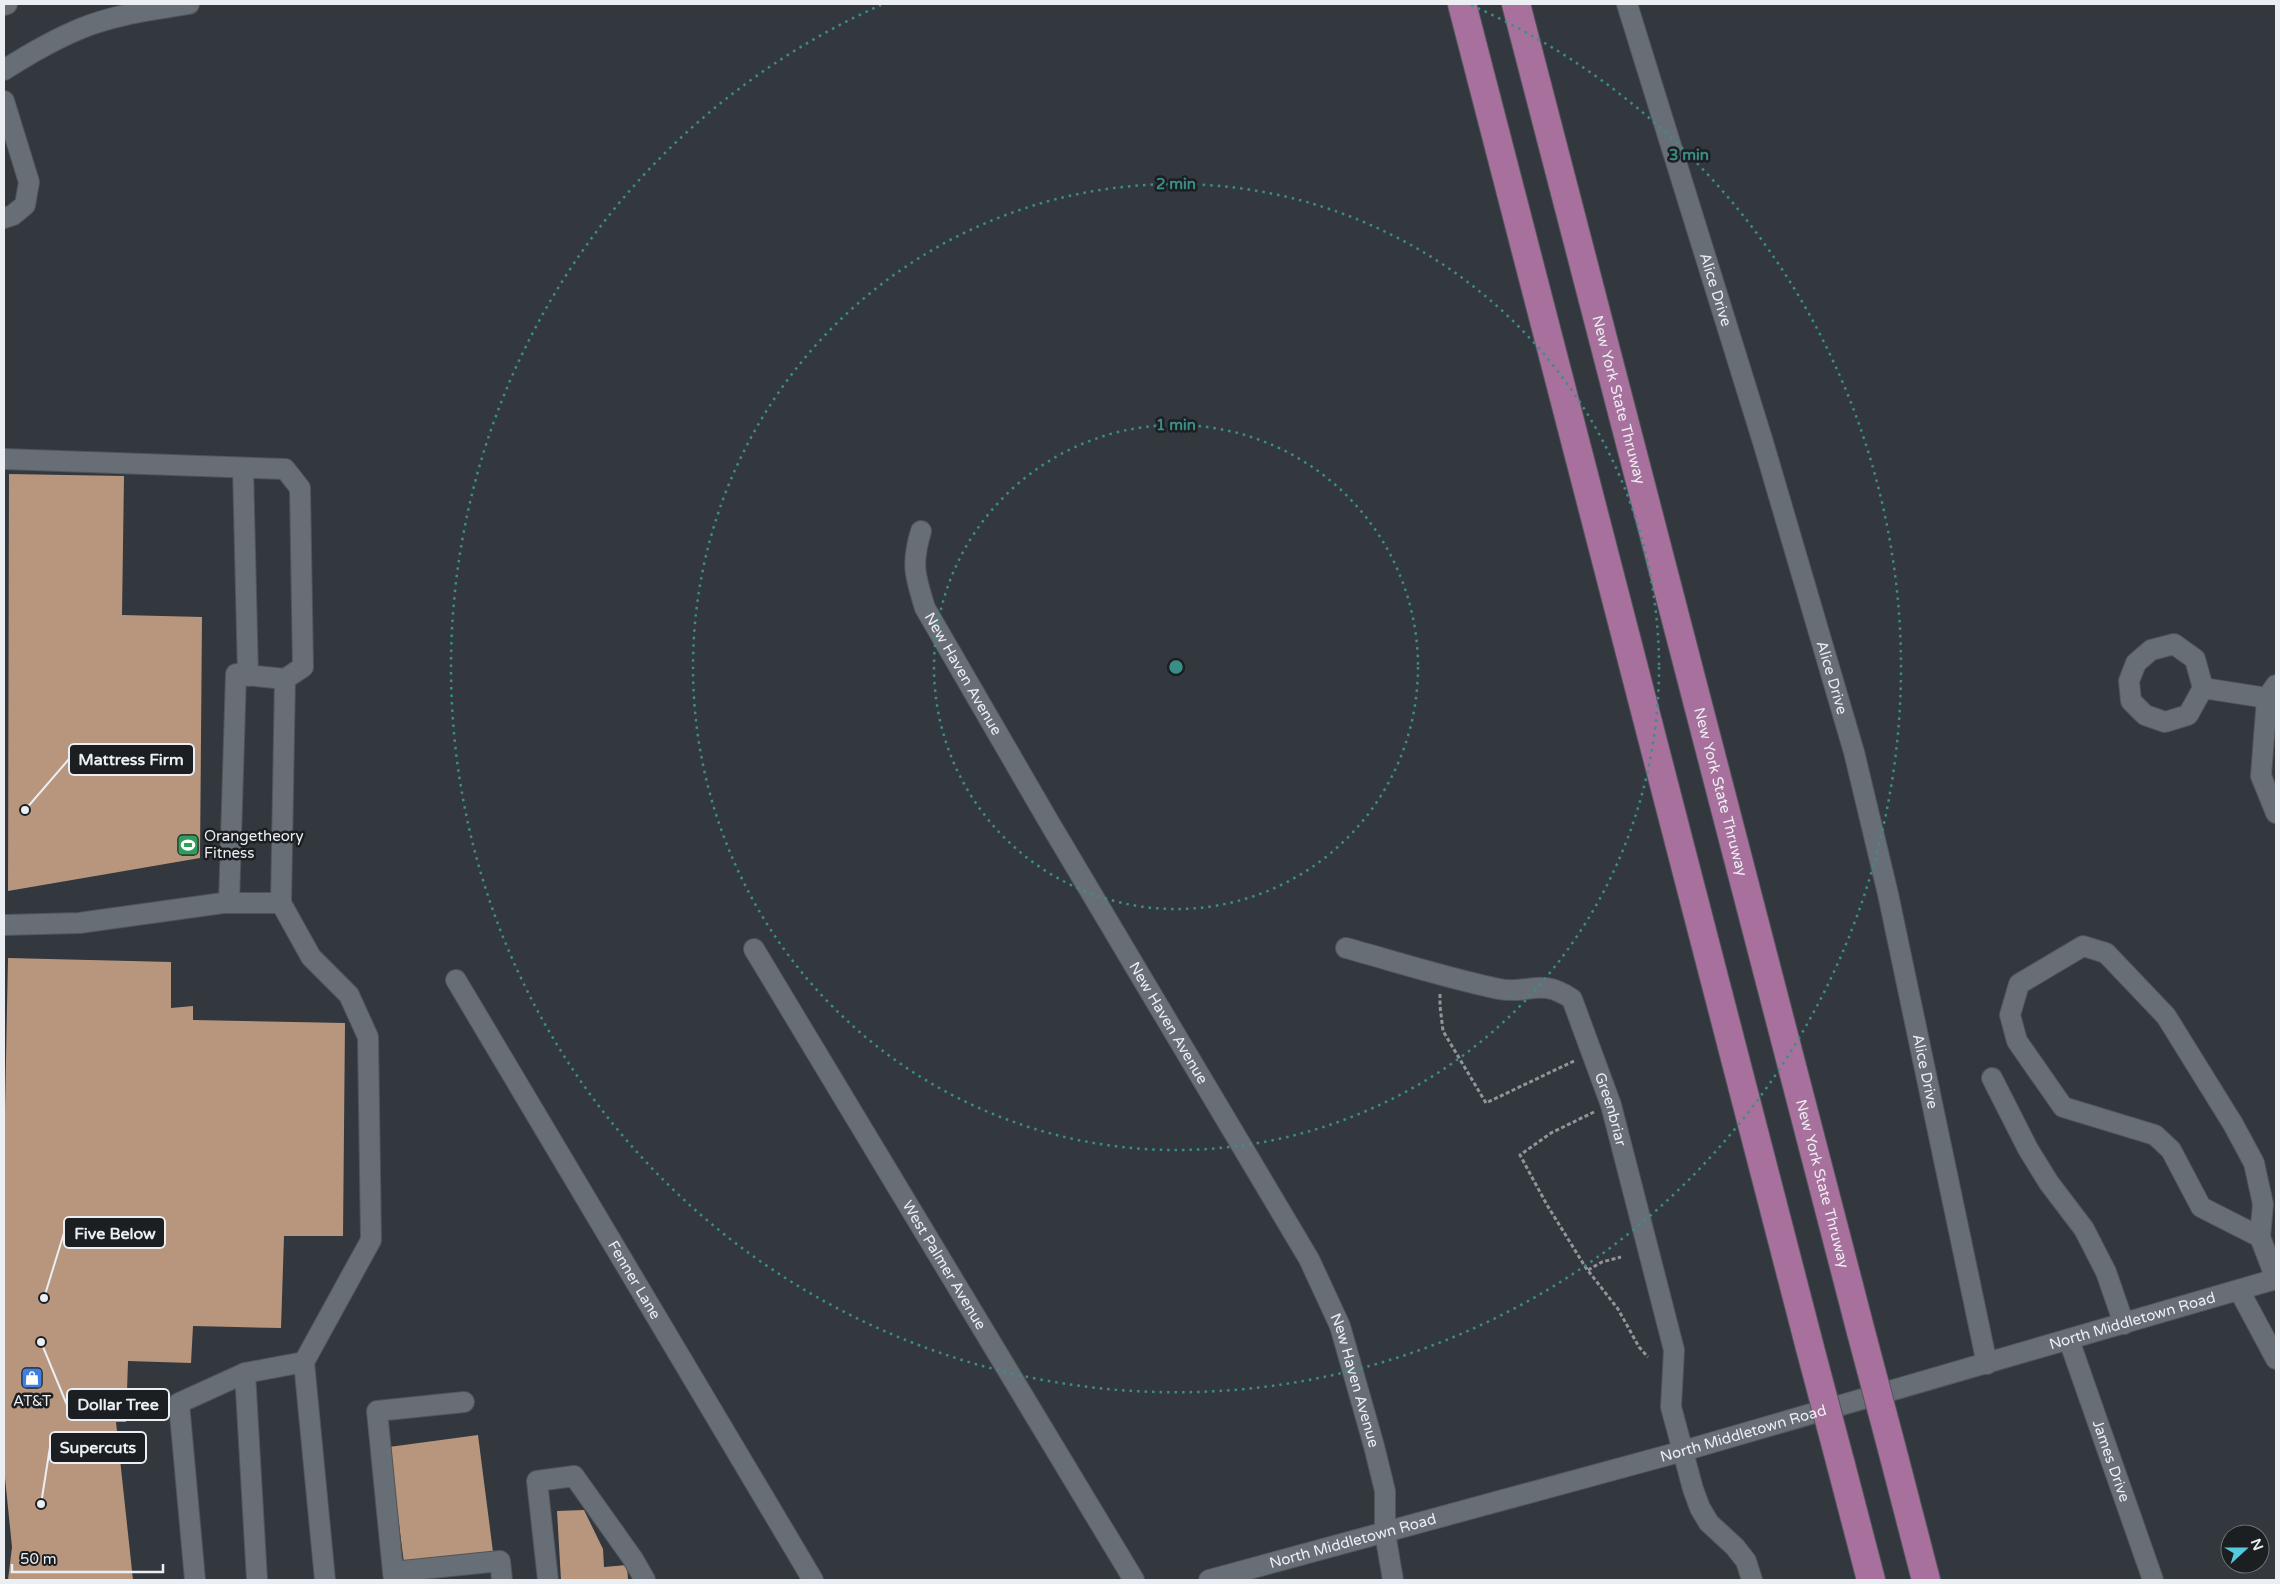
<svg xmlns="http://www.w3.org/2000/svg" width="2280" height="1584" font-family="'Varela Round',sans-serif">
  <rect width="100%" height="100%" fill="#32383e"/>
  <path fill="#b8967e" d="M 9,474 L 124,476 L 122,615 L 202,617 L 200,858 L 8,891 Z
    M 8,958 L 171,962 L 171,1008 L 193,1006 L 193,1020 L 345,1023 L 343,1236 L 284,1236 L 281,1328 L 193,1326 L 191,1363 L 128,1361 L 126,1422 L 116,1422 L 133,1580 L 8,1580 L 12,1547 L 4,1468 L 4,1160 Z
    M 478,1435 L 493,1552 L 404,1563 L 389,1447 Z
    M 584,1510 L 603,1549 L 604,1567 L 627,1565 L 628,1580 L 561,1580 L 557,1511 Z"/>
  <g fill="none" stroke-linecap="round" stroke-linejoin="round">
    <g stroke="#50555a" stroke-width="22">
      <g id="minor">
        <path id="s1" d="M 1627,4 L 1763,442 L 1854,752 L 1888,894 L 1987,1364"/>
        <path d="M 4,5 L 7,4"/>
        <path d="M 4,70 C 29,54 55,39 82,28 C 116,14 153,10 189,4"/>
        <path d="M 4,101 L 29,182 L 25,205 L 13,215 L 4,218"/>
        <path d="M 4,459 L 285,469 L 300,488 L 303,667 L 285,679"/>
        <path d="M 243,468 L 248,676"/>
        <path id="s2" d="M 921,531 C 911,564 915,576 925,608 L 1049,822 L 1309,1259 L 1340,1326 L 1374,1446 L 1385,1491 L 1385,1533 L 1393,1580"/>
        <path d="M 2276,685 L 2267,698 L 2261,776 L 2276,813"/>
        <path d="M 2203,688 L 2188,715 L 2165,722 L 2145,715 L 2131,701 L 2129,681 L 2136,663 L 2151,650 L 2174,644 L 2195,659 L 2203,688 L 2267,698"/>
        <path d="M 229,903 L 236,674 L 285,679 L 281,903"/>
        <path d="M 4,925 L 79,923 L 223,903 L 281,903 L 311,957 L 349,995 L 368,1037 L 371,1240 L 304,1362 L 245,1373 L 257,1580"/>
        <path id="s3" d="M 1346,948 C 1397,962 1447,978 1499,989 C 1529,995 1540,977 1572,999 L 1611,1105 L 1674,1350 L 1671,1407 L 1693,1489 L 1700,1508 L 1709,1523 L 1735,1547 L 1746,1561 L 1752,1580"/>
        <path id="s4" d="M 754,949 L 1134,1580"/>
        <path id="s5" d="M 456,980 L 813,1580"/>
        <path d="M 1992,1078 L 2028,1149 L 2049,1183 L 2084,1229 L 2106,1272 L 2124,1324"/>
        <path d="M 2260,1237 L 2201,1207 L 2171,1150 L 2155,1135 L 2063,1107 L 2017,1041 L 2010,1015 L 2019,984 L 2083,946 L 2106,953 L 2166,1016 L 2233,1124 L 2254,1163 L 2263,1204 L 2260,1237 L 2276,1279"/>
        <path d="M 2239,1290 L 2276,1359"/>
        <path id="s6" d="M 2069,1340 L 2153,1580"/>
        <path d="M 304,1362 L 325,1580"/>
        <path d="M 393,1572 L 377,1411 L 464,1402"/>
        <path d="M 195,1580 L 179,1403 L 245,1373"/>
        <path d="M 394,1580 L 393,1572 L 500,1561 L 502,1580"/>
        <path d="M 548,1580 L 537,1481 L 574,1476 L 633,1559 L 645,1580"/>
        <path id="s7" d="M 1209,1580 L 1683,1451 L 2276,1279"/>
      </g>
    </g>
    <g stroke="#50555a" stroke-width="30">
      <g id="highway">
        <path d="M 1462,4 L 1810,1348"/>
        <path id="s8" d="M 1516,4 L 1861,1332"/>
        <path d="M 1892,1449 L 1926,1580"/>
        <path d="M 1841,1465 L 1871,1580"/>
      </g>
    </g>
    <path stroke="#91959a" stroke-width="3" stroke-dasharray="4 2.5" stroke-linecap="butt" d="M 1440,994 L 1440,1006 L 1443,1031 L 1486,1103 L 1574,1061
      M 1594,1112 L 1551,1133 L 1520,1155 L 1547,1205 L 1586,1268 L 1618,1309 L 1639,1347 L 1648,1357
      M 1588,1270 L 1602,1262 L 1621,1257"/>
    <use href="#minor" stroke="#686e76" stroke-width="20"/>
    <use href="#highway" stroke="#a8709c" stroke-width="28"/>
    <g stroke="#50555a" stroke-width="30" stroke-linecap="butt">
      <path id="highway-bridge" d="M 1861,1332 L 1892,1449
        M 1810,1348 L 1841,1465"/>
    </g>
    <use href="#highway-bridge" stroke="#a8709c" stroke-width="28"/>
  </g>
  <g fill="none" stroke="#3b8e88" stroke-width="2.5" stroke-dasharray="2.5 5">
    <circle cx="1176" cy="667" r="242"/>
    <circle cx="1176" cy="667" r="483"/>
    <path d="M1471 5A725 725 0 1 1 881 5"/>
  </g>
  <defs>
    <g id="stadium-square" transform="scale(1.125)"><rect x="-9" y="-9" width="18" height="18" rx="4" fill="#2e9e5b" stroke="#1c1f22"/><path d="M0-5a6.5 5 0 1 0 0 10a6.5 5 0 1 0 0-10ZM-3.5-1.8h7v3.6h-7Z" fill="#fff"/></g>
    <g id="shop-square" transform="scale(1.125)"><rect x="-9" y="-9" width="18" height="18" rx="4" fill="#3f7fe0" stroke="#1c1f22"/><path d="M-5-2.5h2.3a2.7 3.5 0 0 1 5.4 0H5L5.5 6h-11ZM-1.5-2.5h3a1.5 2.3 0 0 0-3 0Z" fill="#fff"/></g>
  </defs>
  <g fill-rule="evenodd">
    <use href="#stadium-square" x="188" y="845"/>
    <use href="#shop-square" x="32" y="1378"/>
  </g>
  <g text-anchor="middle" stroke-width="5" stroke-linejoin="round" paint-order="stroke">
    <g font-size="15" fill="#ebeef2" stroke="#1c1f22">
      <text dy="5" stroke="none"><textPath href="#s1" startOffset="299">Alice Drive</textPath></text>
      <text dy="5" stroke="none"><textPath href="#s8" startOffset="409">New York State Thruway</textPath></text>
      <text dy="5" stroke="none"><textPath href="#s2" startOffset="155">New Haven Avenue</textPath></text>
      <text dy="5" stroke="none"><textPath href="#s1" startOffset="704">Alice Drive</textPath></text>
      <text dy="5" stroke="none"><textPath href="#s8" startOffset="814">New York State Thruway</textPath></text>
      <text dy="5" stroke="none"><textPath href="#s2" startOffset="560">New Haven Avenue</textPath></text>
      <text dy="5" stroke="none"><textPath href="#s1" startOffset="1109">Alice Drive</textPath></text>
      <text dy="5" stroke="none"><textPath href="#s3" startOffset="351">Greenbriar</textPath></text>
      <text dy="5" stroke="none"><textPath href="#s8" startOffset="1219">New York State Thruway</textPath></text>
      <text dy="5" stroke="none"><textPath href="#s4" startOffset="369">West Palmer Avenue</textPath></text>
      <text dy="5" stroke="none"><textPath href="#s5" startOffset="349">Fenner Lane</textPath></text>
      <text dy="5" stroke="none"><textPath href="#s7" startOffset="959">North Middletown Road</textPath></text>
      <text dy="5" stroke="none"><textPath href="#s2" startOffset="965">New Haven Avenue</textPath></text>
      <text dy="5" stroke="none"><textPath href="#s7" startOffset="554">North Middletown Road</textPath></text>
      <text dy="5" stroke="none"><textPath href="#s6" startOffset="128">James Drive</textPath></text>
      <text dy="5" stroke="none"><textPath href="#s7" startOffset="149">North Middletown Road</textPath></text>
    </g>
    <g font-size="15" fill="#ebeef2" stroke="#1c1f22" text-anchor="start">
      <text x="204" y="841">Orangetheory<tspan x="204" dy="17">Fitness</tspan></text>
      <text x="32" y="1406" text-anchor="middle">AT&amp;T</text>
    </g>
  </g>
  <circle cx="1176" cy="667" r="8" fill="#3b8e88" stroke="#1c1f22" stroke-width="2.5"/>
  <g font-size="15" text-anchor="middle" font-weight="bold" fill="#3b8e88" stroke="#1c1f22" stroke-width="5" stroke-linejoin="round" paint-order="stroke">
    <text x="1689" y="160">3 min</text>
    <text x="1176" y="189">2 min</text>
    <text x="1176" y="430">1 min</text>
  </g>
  <path fill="none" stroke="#ebeef2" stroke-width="2" d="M25 810L69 759M44 1298L64 1233M41 1342L67 1405M41 1504L50 1447"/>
  <g fill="#ebeef2" stroke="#1c1f22" stroke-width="2">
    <circle cx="25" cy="810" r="5"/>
    <circle cx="44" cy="1298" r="5"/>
    <circle cx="41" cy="1342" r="5"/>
    <circle cx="41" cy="1504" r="5"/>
  </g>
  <g fill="#1c1f22" stroke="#ebeef2" stroke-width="2">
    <rect x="69" y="744" width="125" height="31" rx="5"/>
    <rect x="64" y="1217" width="101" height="31" rx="5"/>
    <rect x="67" y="1389" width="102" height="31" rx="5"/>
    <rect x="50" y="1432" width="96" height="31" rx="5"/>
  </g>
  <g font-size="16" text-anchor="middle" font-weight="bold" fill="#ebeef2">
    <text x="131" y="765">Mattress Firm</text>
    <text x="115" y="1239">Five Below</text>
    <text x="118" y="1410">Dollar Tree</text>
    <text x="98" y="1453">Supercuts</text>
  </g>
  <rect width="2280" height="1584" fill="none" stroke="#ebeef2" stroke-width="10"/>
  <g transform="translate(2245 1549) rotate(69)"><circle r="24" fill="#1c1f22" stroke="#6f7275"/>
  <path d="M0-4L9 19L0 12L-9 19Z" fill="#55cadf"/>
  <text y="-8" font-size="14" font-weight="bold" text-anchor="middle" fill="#ebeef2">N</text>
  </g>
  <path d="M12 1564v8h151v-8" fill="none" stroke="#ebeef2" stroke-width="2.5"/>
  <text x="20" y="1564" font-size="15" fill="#ebeef2" stroke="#1c1f22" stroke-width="4" paint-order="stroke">50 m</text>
</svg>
